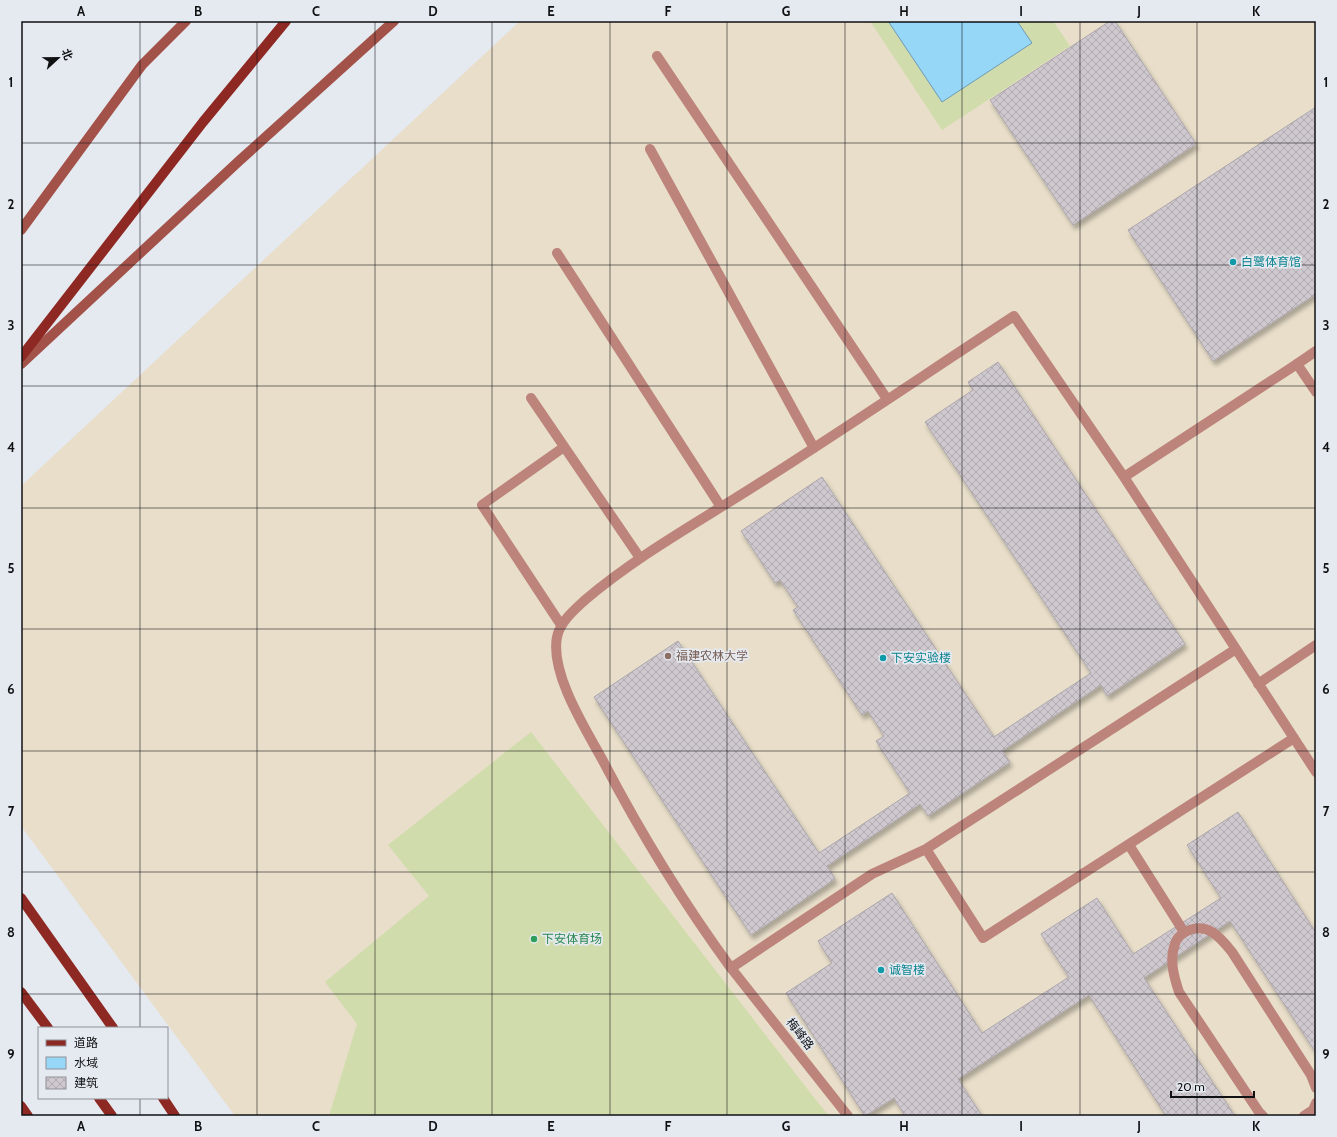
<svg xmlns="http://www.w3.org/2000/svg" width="1337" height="1137" font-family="Cabin,'Noto Sans SC',sans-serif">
  <defs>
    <pattern id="building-cross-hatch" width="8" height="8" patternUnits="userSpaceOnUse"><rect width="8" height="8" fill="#cfc9cf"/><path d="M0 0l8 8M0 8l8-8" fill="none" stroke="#b1acb1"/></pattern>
    <filter id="shadow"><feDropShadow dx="2.5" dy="4.5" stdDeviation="2" flood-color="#0004"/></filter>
  </defs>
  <rect width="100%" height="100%" fill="#e5e9f0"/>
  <path fill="#e8dec9" d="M 520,21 L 1316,21 L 1316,1116 L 235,1116 L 21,826 L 21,486 Z"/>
  <path fill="#d0dcab" d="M 870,21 L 1053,21 L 1070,46 L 942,130 Z
    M 531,732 L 812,1095 L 829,1116 L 329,1116 L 357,1024 L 325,982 L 429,896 L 388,845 Z"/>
  <path fill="#96d6f7" stroke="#6e9bb3" d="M 888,21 L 1017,21 L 1032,43 L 942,102 Z"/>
  <path fill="url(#building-cross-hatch)" stroke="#aca6ac" filter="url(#shadow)" d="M 1110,21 L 1115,21 L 1196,144 L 1073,225 L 990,100 Z
    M 1316,107 L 1316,294 L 1213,361 L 1128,230 Z
    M 998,362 L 1185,644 L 1107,696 L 1101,685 L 1002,751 L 1010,762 L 928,816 L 920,804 L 827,866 L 835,879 L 751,935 L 594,697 L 678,641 L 819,853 L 910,793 L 876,741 L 884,736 L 868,711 L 862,715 L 793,610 L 798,607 L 780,580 L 775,583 L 741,531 L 822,477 L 994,737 L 1091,673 L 925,422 L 973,390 L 968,382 Z
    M 1238,812 L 1316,933 L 1316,1053 L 1230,921 L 1144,978 L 1235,1116 L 1166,1116 L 1089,995 L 958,1079 L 982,1116 L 905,1116 L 894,1098 L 865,1116 L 786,993 L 832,963 L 818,941 L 892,893 L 982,1033 L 1069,977 L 1041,934 L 1097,898 L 1133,954 L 1221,898 L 1187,845 Z"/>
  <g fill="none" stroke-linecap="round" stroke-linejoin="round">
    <path stroke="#bd847c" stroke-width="10" d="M 657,56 L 887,399
      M 650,149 L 814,448
      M 557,253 L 721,507
      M 1297,364 L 1124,477 L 1316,772
      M 531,398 L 640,558
      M 1124,477 L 1014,316 C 930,371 846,428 761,482 C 702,520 639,554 585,600 C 574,610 560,622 557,637 C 550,673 585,728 602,759 C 640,832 682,901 731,968 L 872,874 L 926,849 L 1236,649
      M 561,625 L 482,505 L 564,447
      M 1258,684 L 1316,645
      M 1129,845 L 1184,932
      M 926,849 L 983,938 L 1294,738
      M 1263,1116 L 1259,1112 L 1179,992 C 1174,977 1169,960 1175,944 C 1176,939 1182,933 1187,931 C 1208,922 1220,937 1232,952 L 1311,1075 L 1316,1088
      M 1304,1116 L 1313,1110 L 1316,1103"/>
    <path stroke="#bd847c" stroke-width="10" d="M 1316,351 L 1297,364 L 1316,392
      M 731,968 L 848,1116"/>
    <path stroke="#a35249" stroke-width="10" d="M 21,230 L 142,65 L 186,21
      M 21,364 L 239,161 L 394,21"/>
    <path stroke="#8d2922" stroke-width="10" d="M 21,357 L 203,122 L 286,21
      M 21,898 L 113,1028
      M 21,992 L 48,1028
      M 99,1098 L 112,1116
      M 163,1098 L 175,1116
      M 21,1106 L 28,1116"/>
  </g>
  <path fill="none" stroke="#0f1113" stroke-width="1" stroke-opacity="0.55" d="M 140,21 L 140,1028M 257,21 L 257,1116M 375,21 L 375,1116M 492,21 L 492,1116M 610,21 L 610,1116M 727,21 L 727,1116M 845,21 L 845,1116M 962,21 L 962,1116M 1080,21 L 1080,1116M 1197,21 L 1197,1116M 21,143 L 1316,143M 21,265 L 1316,265M 21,386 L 1316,386M 21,508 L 1316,508M 21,629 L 1316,629M 21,751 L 1316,751M 21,872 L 1316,872M 21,994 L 1316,994M 140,1098 L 140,1116"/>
  <g fill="#0f9aa8" stroke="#e5e9f0" stroke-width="1.5">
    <circle cx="1233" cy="262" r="4"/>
    <circle cx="883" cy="658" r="4"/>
    <circle cx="881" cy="970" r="4"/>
  </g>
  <circle fill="#8d6e63" stroke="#e5e9f0" stroke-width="1.5" cx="668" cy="656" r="4"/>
  <circle fill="#2e9e5b" stroke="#e5e9f0" stroke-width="1.5" cx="534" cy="939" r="4"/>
  <g text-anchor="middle" stroke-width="3.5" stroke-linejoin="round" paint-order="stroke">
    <g font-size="12" fill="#0d838f" stroke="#e5e9f0" text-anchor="start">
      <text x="1241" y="266">白鹭体育馆</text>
      <text x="891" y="662">下安实验楼</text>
      <text x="889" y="974">诚智楼</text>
    </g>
    <g font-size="12" fill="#785e54" stroke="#e5e9f0" text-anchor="start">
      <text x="676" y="660">福建农林大学</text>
    </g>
    <g font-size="12" fill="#27864d" stroke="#e5e9f0" text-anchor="start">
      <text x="542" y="943">下安体育场</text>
    </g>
    <g font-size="12" fill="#0f1113" stroke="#e5e9f0">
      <text transform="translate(800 1034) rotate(52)" y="4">梅峰路</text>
    </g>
  </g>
  <rect width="1337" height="1137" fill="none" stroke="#e5e9f0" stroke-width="44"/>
  <rect x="38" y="1027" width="130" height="72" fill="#e5e9f0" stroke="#8f9398"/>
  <rect x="46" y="1040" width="20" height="6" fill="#8d2922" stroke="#8f9398"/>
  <text x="74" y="1047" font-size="12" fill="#0f1113">道路</text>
  <rect x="46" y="1057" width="20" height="12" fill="#96d6f7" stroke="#8f9398"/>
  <text x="74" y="1067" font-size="12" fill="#0f1113">水域</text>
  <rect x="46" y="1077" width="20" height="12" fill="url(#building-cross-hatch)" stroke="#8f9398"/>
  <text x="74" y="1087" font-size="12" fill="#0f1113">建筑</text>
  <g transform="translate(58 58) rotate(68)" stroke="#e5e9f0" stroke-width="3" paint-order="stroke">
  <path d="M0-3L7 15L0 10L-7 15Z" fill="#0f1113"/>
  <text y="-6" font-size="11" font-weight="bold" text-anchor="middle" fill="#0f1113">北</text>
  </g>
  <path d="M1171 1091v6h83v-6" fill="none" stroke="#0f1113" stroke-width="2"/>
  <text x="1177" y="1091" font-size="12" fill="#0f1113" stroke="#e5e9f0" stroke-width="3" paint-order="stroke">20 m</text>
  <rect x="22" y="22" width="1293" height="1093" fill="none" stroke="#0f1113" stroke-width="1.5"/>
  <g font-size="13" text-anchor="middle" font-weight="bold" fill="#0f1113">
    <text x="81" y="16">A</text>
    <text x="198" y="16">B</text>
    <text x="316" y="16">C</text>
    <text x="433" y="16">D</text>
    <text x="551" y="16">E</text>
    <text x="668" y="16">F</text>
    <text x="786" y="16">G</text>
    <text x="904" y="16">H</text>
    <text x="1021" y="16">I</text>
    <text x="1139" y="16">J</text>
    <text x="1256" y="16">K</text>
    <text x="11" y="87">1</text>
    <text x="1326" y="87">1</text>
    <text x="11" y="209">2</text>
    <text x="1326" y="209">2</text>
    <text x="11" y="330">3</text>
    <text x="1326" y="330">3</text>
    <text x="11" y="452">4</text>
    <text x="1326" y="452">4</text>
    <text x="11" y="573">5</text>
    <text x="1326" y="573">5</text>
    <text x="11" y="694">6</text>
    <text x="1326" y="694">6</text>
    <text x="11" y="816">7</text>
    <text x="1326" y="816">7</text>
    <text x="11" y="937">8</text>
    <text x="1326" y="937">8</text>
    <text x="11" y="1059">9</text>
    <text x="1326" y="1059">9</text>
    <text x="81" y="1131">A</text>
    <text x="198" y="1131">B</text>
    <text x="316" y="1131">C</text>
    <text x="433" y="1131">D</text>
    <text x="551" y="1131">E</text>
    <text x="668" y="1131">F</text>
    <text x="786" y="1131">G</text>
    <text x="904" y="1131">H</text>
    <text x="1021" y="1131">I</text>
    <text x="1139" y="1131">J</text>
    <text x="1256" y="1131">K</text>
  </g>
</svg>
